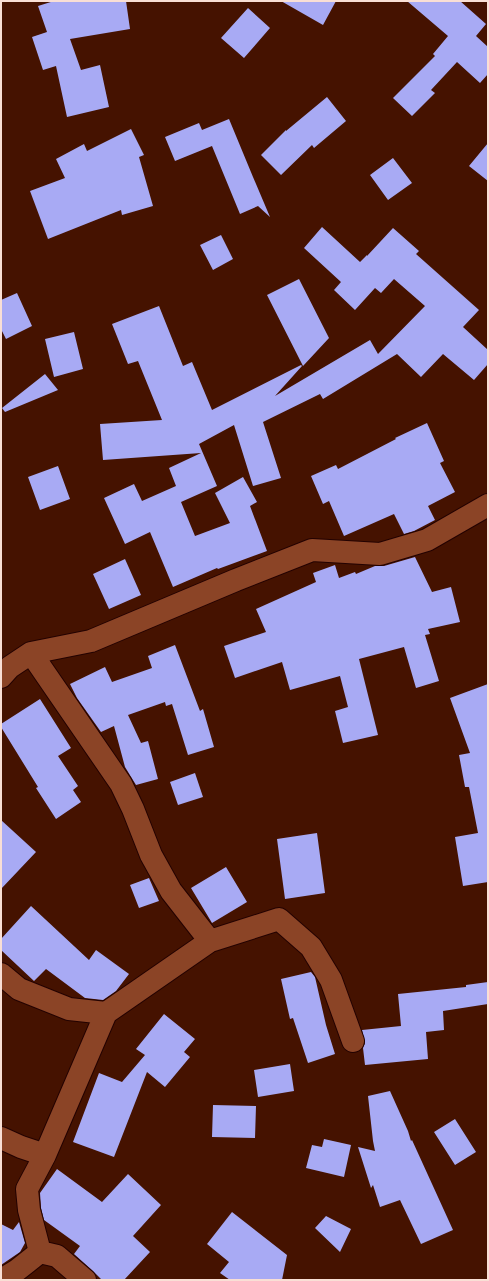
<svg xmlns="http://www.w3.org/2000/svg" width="489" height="1281" font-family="'Nunito Sans',sans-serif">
  <rect width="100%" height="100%" fill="#451200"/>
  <path fill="#a8aaf4" d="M 54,1 L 126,1 L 130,29 L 70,39 L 81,70 L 100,65 L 109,107 L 67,117 L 56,66 L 43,70 L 32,37 L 47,32 L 38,6 Z
    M 281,1 L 336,1 L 323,25 Z
    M 407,1 L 460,1 L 486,24 L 476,36 L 488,47 L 488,74 L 480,83 L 457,62 L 431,90 L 435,93 L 412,116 L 393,98 L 435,56 L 433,54 L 448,36 Z
    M 248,8 L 270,28 L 244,58 L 221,38 Z
    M 327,97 L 346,121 L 314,148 L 312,145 L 281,175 L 261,155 L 286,130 L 286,131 Z
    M 229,119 L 253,177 L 270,217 L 258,206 L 240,214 L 212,146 L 175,161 L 165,137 L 199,123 L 202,130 Z
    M 131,129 L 144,155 L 139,157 L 153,206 L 122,215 L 121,210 L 48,239 L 30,191 L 65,178 L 56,159 L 84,144 L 87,151 Z
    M 488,143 L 488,181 L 469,166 Z
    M 393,158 L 412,183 L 388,200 L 370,175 Z
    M 322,227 L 360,262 L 367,255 L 367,256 L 393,228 L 419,251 L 416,254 L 479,310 L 463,327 L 488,350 L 488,364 L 474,380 L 443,354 L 421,377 L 397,354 L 323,399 L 320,394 L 263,422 L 281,478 L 253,486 L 234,425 L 199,444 L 217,486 L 181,502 L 195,536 L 230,523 L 215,493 L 243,477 L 257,502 L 250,506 L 267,551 L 218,569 L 217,568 L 173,587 L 150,532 L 125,544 L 104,498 L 134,484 L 142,501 L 176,486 L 169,468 L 201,453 L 103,460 L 100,424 L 162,420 L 138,361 L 128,364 L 112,324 L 159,306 L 183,366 L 192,362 L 212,410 L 301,365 L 302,366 L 275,396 L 370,340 L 378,354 L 425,306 L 394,279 L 381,293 L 375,288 L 355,310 L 334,290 L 341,282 L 304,248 Z
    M 221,235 L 233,259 L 213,270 L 200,245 Z
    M 299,279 L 329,338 L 303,366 L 267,295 Z
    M 17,293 L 32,326 L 6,339 L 1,329 L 1,300 Z
    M 74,332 L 83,369 L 54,377 L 45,339 Z
    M 45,374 L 58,390 L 5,412 L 2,408 Z
    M 427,423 L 444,461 L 440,463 L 455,492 L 428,506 L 435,520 L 414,531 L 404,534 L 394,514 L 344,536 L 329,501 L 323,504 L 311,476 L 336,465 L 338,469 L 396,439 L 395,438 Z
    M 58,466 L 70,499 L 40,510 L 28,477 Z
    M 415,557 L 432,592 L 451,587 L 460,622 L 428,629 L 430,634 L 425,635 L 439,681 L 416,688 L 404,647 L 359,659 L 378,735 L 343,743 L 335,711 L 348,707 L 340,676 L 290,690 L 282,662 L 235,678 L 224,646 L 266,632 L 256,609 L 316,582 L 313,573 L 335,565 L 339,578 L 355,572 L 356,574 L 375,566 L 384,566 Z
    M 125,559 L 141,595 L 109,609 L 93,574 Z
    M 175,645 L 200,711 L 203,709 L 214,747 L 188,755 L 172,704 L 166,706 L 165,702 L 128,715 L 141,743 L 148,741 L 158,779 L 136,785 L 125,767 L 114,726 L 101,732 L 77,698 L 70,684 L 105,667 L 112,682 L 152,668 L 148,656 Z
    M 488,684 L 488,882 L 463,886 L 455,837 L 478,833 L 469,787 L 465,787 L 459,755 L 470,753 L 450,698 Z
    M 40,699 L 71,748 L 58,756 L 78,786 L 73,790 L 81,802 L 56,819 L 36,788 L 38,787 L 1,727 L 1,724 Z
    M 195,773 L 203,797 L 178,805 L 170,782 Z
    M 1,820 L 36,852 L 1,889 Z
    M 317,833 L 325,893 L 285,899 L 277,839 Z
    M 226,867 L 247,902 L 212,923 L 191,888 Z
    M 149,878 L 159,901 L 139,908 L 130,885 Z
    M 31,906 L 89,960 L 96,950 L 129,974 L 116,991 L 103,1000 L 85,998 L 46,969 L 34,981 L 1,950 L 1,939 Z
    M 311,972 L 315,977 L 326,1025 L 335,1054 L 308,1063 L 293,1018 L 290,1019 L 281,979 Z
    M 488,982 L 488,1004 L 443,1011 L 444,1030 L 426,1032 L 428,1059 L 365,1065 L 363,1048 L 365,1043 L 362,1030 L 401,1026 L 398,994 L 466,987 L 466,985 Z
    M 164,1014 L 195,1039 L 184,1052 L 190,1057 L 165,1087 L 147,1072 L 114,1157 L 73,1142 L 99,1073 L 122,1082 L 145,1055 L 136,1049 Z
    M 290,1064 L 294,1091 L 258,1097 L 254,1070 Z
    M 390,1091 L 408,1131 L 411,1141 L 412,1140 L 453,1230 L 421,1244 L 400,1200 L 380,1207 L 373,1185 L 371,1188 L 358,1147 L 375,1151 L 373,1141 L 368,1096 Z
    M 213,1105 L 256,1106 L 255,1138 L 212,1137 Z
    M 455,1119 L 476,1152 L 455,1165 L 434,1132 Z
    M 324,1139 L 351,1145 L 344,1177 L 306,1168 L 312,1145 L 322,1147 Z
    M 57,1169 L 102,1202 L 128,1174 L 161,1205 L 133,1236 L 150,1252 L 124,1280 L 102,1280 L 93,1271 L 74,1254 L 80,1246 L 44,1220 L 41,1208 L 40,1193 Z
    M 232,1212 L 287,1255 L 282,1280 L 230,1280 L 220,1273 L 229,1262 L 207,1244 Z
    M 326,1216 L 351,1229 L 340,1252 L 315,1228 Z
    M 19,1222 L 25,1243 L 20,1252 L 1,1265 L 1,1224 L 13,1230 Z"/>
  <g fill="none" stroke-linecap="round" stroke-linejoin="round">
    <g stroke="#230200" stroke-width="24">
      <path id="minor" d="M 31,653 L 121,784 L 133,809 L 151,855 L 171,891 L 210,941
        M 1,677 L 10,667 L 31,653 L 91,641 L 236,580 L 312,550 L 380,554 L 427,540 L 488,505
        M 1,974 L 19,989 L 69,1009 L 106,1013
        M 1,1138 L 21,1147 L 45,1155 L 27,1189 L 29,1210 L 40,1252
        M 45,1155 L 106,1013 L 210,941 L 279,919 L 311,947 L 331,980 L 353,1041
        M 1,1280 L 16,1271 L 40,1252 L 57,1256 L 85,1280"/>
    </g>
    <use href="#minor" stroke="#8b4426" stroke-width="22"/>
  </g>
  <rect width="489" height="1281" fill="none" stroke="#f9dfd5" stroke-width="4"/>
</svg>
